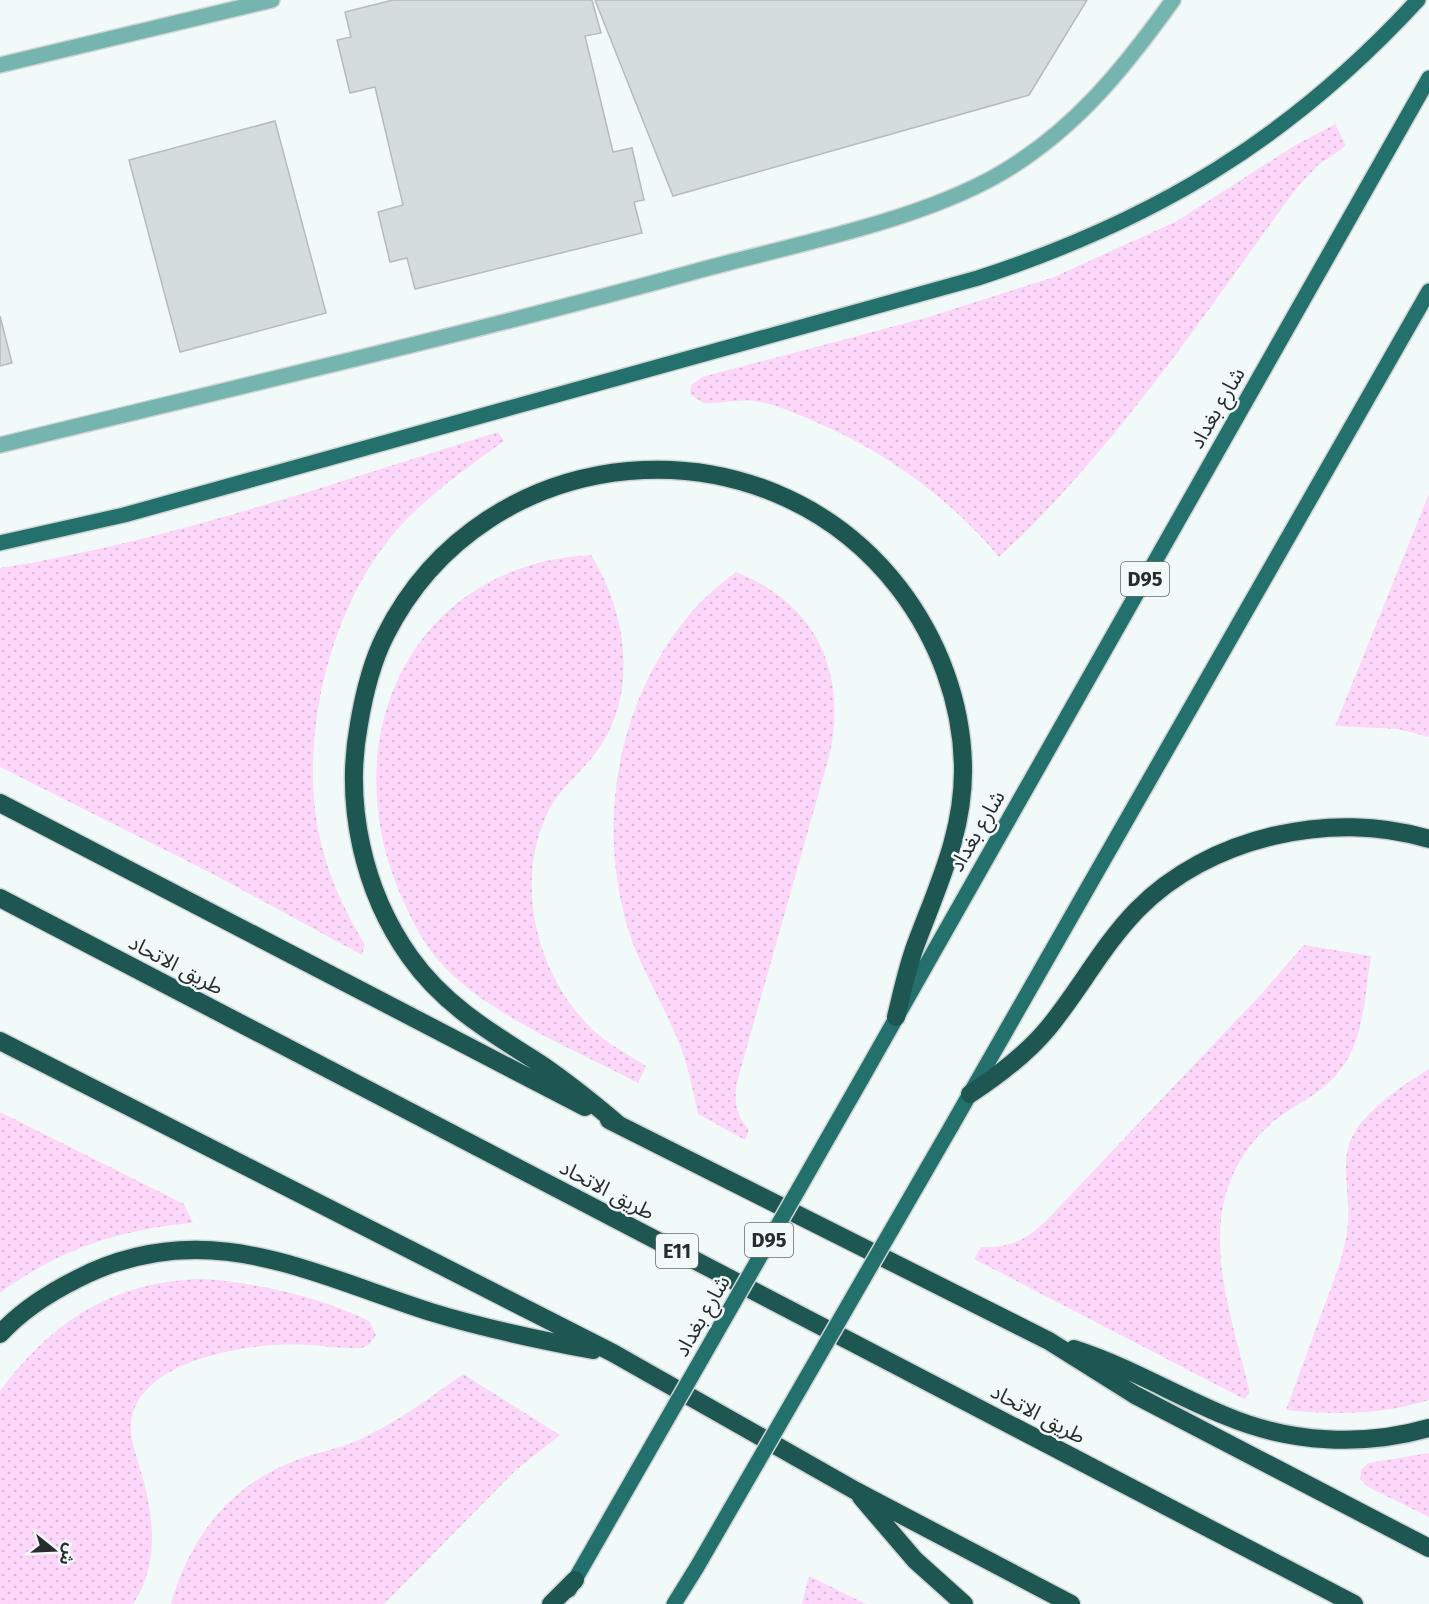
<svg xmlns="http://www.w3.org/2000/svg" width="1429" height="1604" font-family="'Fira Sans','Noto Sans Arabic',sans-serif">
  <defs>
    <pattern id="grass-dots" width="8" height="8" patternUnits="userSpaceOnUse" patternTransform="scale(1.5)"><rect width="8" height="8" fill="#fcd7f9"/><path d="M2 2h.1M6 6h.1" fill="none" stroke="#d8b9d6" stroke-width="1.8" stroke-linecap="round"/></pattern>
  </defs>
  <rect width="100%" height="100%" fill="#f2faf9"/>
  <path fill="url(#grass-dots)" d="M 1335,124 L 1346,146 L 1318,165 L 1295,190 C 1202,317 1115,450 999,557 C 947,495 883,450 809,419 C 791,412 773,403 753,401 C 736,399 720,404 703,403 L 690,394 L 691,385 L 702,377 L 925,318 L 1054,277 L 1177,221 L 1294,146 Z
    M 498,432 L 504,441 C 463,471 422,499 390,538 C 325,618 295,755 324,854 C 333,887 348,916 365,945 L 362,955 L 213,874 L 0,767 L 0,568 C 166,542 337,482 498,432 Z
    M 1429,494 L 1429,737 L 1398,729 L 1335,726 Z
    M 591,555 C 626,611 639,690 599,748 C 584,771 560,787 548,812 C 514,882 536,973 590,1027 C 606,1043 627,1054 646,1066 L 638,1083 C 576,1050 483,1013 438,960 C 419,937 406,909 395,881 C 337,727 417,564 591,555 Z
    M 736,572 C 816,604 847,671 830,753 L 737,1082 C 734,1101 736,1115 749,1130 L 745,1140 L 698,1114 C 693,1092 689,1070 681,1048 C 667,1011 646,978 632,941 C 594,832 615,704 689,615 C 702,599 719,585 736,572 Z
    M 1304,945 L 1371,956 C 1365,992 1364,1040 1341,1069 C 1326,1089 1308,1098 1288,1111 C 1250,1135 1226,1175 1221,1219 C 1215,1276 1237,1338 1250,1393 L 1244,1399 L 974,1259 L 981,1247 C 1010,1248 1026,1240 1046,1221 L 1264,991 Z
    M 1429,1069 L 1429,1400 C 1382,1415 1335,1415 1286,1410 C 1299,1375 1311,1341 1324,1307 C 1334,1280 1345,1253 1348,1224 C 1351,1192 1337,1159 1356,1130 C 1373,1105 1403,1085 1429,1069 Z
    M 0,1112 L 184,1204 L 193,1223 C 121,1229 58,1250 0,1293 Z
    M 203,1279 C 259,1283 318,1296 369,1321 L 376,1335 L 370,1344 L 362,1348 C 344,1349 326,1346 308,1345 C 283,1343 259,1346 235,1350 C 195,1358 136,1376 131,1424 C 130,1440 137,1457 141,1472 C 154,1516 160,1564 133,1604 L 0,1604 L 0,1391 C 53,1321 113,1281 203,1279 Z
    M 463,1374 L 560,1435 L 516,1470 L 384,1604 L 171,1604 C 189,1539 229,1486 294,1461 C 316,1452 341,1449 363,1438 C 399,1421 431,1397 463,1374 Z
    M 1429,1453 L 1429,1517 L 1368,1487 L 1360,1479 L 1361,1470 L 1368,1463 Z
    M 809,1576 L 866,1604 L 802,1604 Z"/>
  <path fill="#d5dddc" stroke="#b5bcbb" stroke-width="1.5" d="M 393,0 L 592,0 L 601,33 L 585,36 L 613,152 L 632,148 L 644,200 L 634,202 L 642,233 L 415,289 L 407,258 L 390,262 L 378,212 L 403,205 L 375,87 L 350,93 L 337,40 L 351,37 L 345,12 Z
    M 595,0 L 1087,0 L 1029,95 L 673,196 Z
    M 275,121 L 326,313 L 180,352 L 129,160 Z
    M 0,316 L 12,363 L 0,366 Z"/>
  <g fill="none" stroke-linecap="round" stroke-linejoin="round">
    <g stroke="#ced5d4" stroke-width="18">
      <path id="minor" d="M 0,65 L 272,0
        M 0,445 C 236,387 473,333 708,268 C 797,244 916,221 996,176 C 1072,133 1123,70 1173,0"/>
    </g>
    <g stroke="#ced5d4" stroke-width="18">
      <path id="primary" d="M 0,543 L 124,515 L 978,278 C 1156,220 1291,138 1418,0
        M 861,1080 L 1429,78
        M 951,1127 L 1429,291
        M 569,1590 L 678,1400
        M 674,1604 L 697,1567"/>
    </g>
    <g stroke="#ced5d4" stroke-width="21">
      <path id="motorway" d="M 0,803 L 585,1107
        M 0,898 L 1354,1604
        M 0,1041 L 613,1353 L 856,1491 L 1071,1604
        M 970,1094 C 999,1075 1027,1054 1049,1027 C 1080,989 1103,945 1137,910 C 1208,837 1332,809 1429,839
        M 609,1120 L 1049,1341 L 1135,1395 L 1429,1548
        M 619,1125 C 593,1103 567,1082 539,1063 C 490,1032 444,1005 410,957 C 363,891 344,804 359,724 C 364,694 371,664 385,636 C 485,436 763,412 899,588 C 938,639 962,702 963,767 C 964,832 938,885 916,944 C 907,968 902,993 896,1017
        M 0,1334 C 22,1310 49,1293 77,1279 C 205,1213 311,1274 434,1313 C 486,1329 540,1340 593,1350
        M 1074,1349 C 1127,1366 1175,1395 1226,1416 C 1290,1443 1363,1447 1429,1428
        M 861,1497 L 915,1560 L 964,1604
        M 551,1604 L 575,1580"/>
    </g>
    <use href="#minor" stroke="#75b4af" stroke-width="15"/>
    <use href="#primary" stroke="#23706c" stroke-width="15"/>
    <use href="#motorway" stroke="#1e5652" stroke-width="18"/>
    <g stroke="#ced5d4" stroke-width="18" stroke-linecap="butt">
      <path id="primary-bridge" d="M 678,1400 L 861,1080
        M 697,1567 L 951,1127"/>
    </g>
    <use href="#primary-bridge" stroke="#23706c" stroke-width="15"/>
  </g>
  <g text-anchor="middle" stroke-width="5" stroke-linejoin="round" paint-order="stroke">
    <g fill="#f2faf9" stroke="#656a6a" stroke-width="1.5">
      <rect x="1121" y="562" width="48" height="34" rx="4.5"/>
      <rect x="745" y="1223" width="48" height="34" rx="4.5"/>
      <rect x="656" y="1234" width="42" height="34" rx="4.5"/>
    </g>
    <g font-size="20" font-weight="bold" fill="#292c2c">
      <text x="1145" y="586">D95</text>
      <text x="769" y="1247">D95</text>
      <text x="677" y="1258">E11</text>
    </g>
    <g font-size="21" fill="#292c2c" stroke="#f2faf9">
      <text transform="translate(1217 408) rotate(-60)" y="7">شارع بغداد</text>
      <text transform="translate(977 831) rotate(-60)" y="7">شارع بغداد</text>
      <text transform="translate(176 965) rotate(28)" y="7">طريق الاتحاد</text>
      <text transform="translate(607 1190) rotate(28)" y="7">طريق الاتحاد</text>
      <text transform="translate(702 1316) rotate(-60)" y="7">شارع بغداد</text>
      <text transform="translate(1038 1414) rotate(28)" y="7">طريق الاتحاد</text>
    </g>
  </g>
  <g transform="translate(54 1550) rotate(108)" stroke="#f2faf9" stroke-width="4.5" paint-order="stroke">
  <path d="M0-4.5L10 22L0 15L-10 22Z" fill="#292c2c"/>
  <text y="-9" font-size="16" font-weight="bold" text-anchor="middle" fill="#292c2c">ش</text>
  </g>
</svg>
